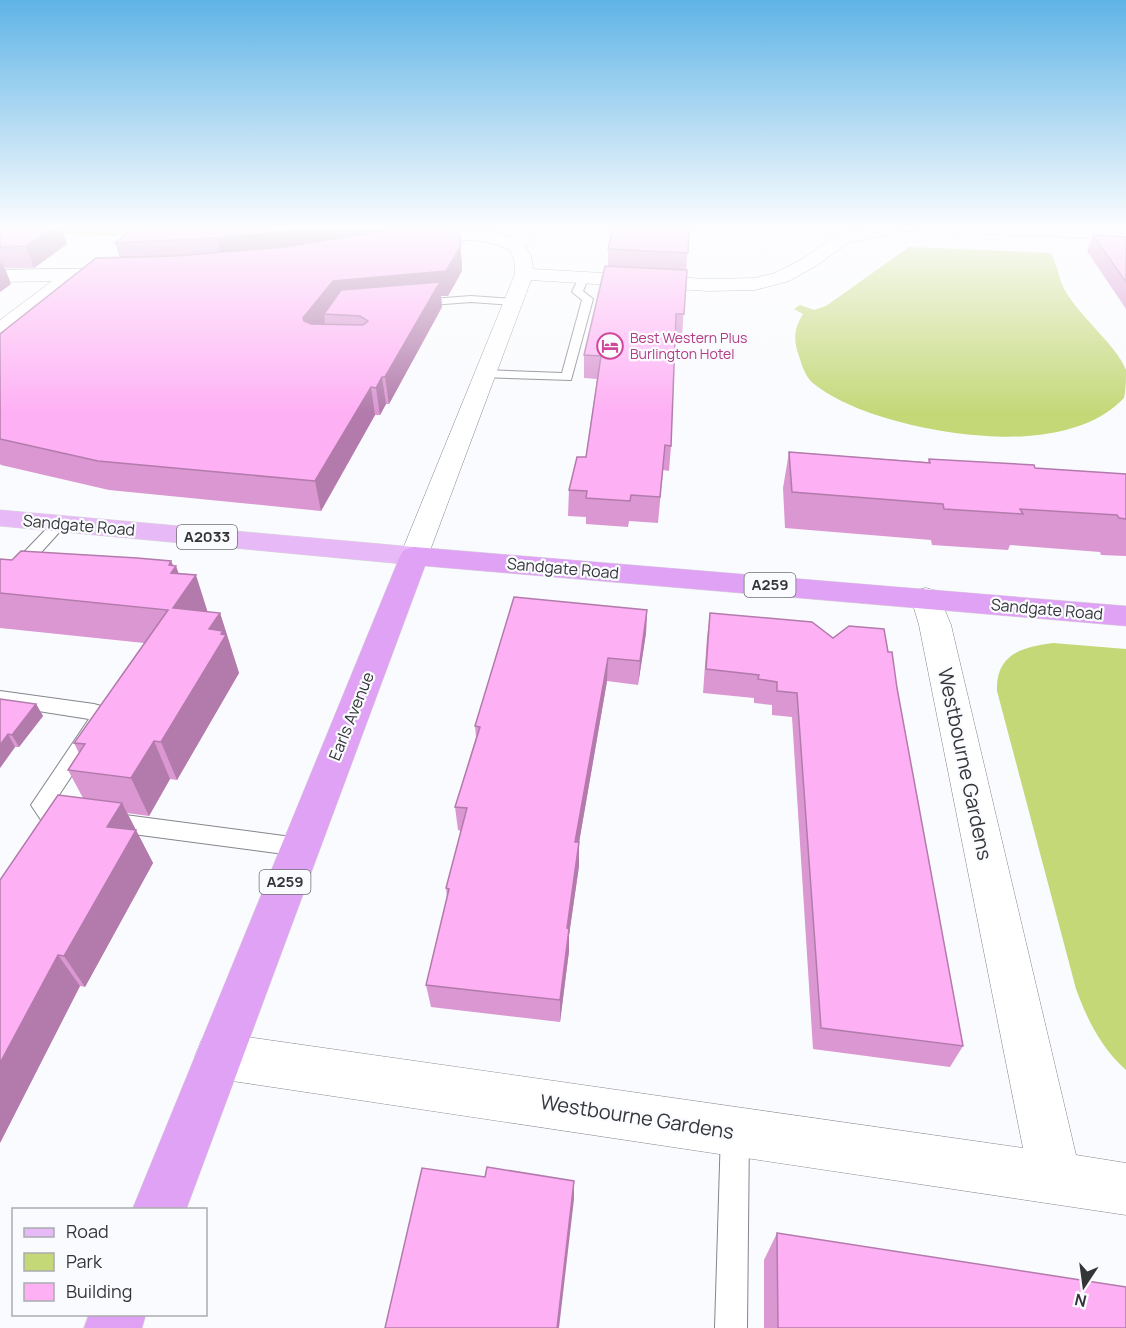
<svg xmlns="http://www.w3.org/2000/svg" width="1126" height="1328" font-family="Manrope,sans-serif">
  <rect width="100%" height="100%" fill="#fafbfe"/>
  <path fill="#c4d878" d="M 0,227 L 243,227 C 163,235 79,241 0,227 Z
    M 909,247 L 1051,253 C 1058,265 1058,279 1066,292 C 1080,317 1117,346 1126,370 C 1126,378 1126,391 1124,398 C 1101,422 1070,431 1038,435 C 977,443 863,423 814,384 C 806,378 802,366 799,356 C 793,340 794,328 803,314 L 794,309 L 800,305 L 814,310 L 826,306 Z
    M 1053,643 L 1126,649 L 1126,1070 C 1101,1048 1087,1019 1076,989 L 997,691 C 996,654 1022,647 1053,643 Z"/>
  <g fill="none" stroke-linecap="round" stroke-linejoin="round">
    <g stroke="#84868b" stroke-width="2">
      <path id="service" d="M 583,276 L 588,279 L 583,291 L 593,299 L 571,380 L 480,377 L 478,374 L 484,370 L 562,373 L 582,300 L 572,292 L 579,277 Z
        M 471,296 L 512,299 L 517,302 L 512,305 L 471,302 L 418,306 L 413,303 L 418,300 Z
        M 60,518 L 68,523 L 65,526 L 6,591 L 0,592 L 0,577 L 55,520 Z
        M 0,691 L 94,704 L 101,706 L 109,719 L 106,724 L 53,804 L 75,811 L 79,817 L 75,823 L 68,825 L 41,820 L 31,805 L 89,719 L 0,705 Z
        M 110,813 L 299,838 L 307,841 L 310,847 L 307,853 L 299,856 L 110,831 L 102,828 L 99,822 L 102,816 Z
        M 735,1118 L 745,1122 L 749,1132 L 747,1328 L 715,1328 L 721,1132 L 725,1122 Z"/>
    </g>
    <g stroke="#84868b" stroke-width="1">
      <path id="minor" d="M 522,227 L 539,227 L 525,246 L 531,256 L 533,269 L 708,279 L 755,278 L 775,273 L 804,258 L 836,235 L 868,227 L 1126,229 L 1126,239 L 901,231 L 848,243 L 816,266 L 789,281 L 755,290 L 708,291 L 531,280 L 428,556 L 424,562 L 414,565 L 404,562 L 400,556 L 515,274 L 514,259 L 510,250 C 479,235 448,240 416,246 L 410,245 L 407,241 L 410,237 L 416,236 C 449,229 481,225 513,238 Z
        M 117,268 L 124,270 L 126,274 L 124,278 L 74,280 L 7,334 L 0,336 L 0,320 L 52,281 L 0,282 L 0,270 Z
        M 926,588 L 937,591 L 951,625 L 1076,1155 L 1126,1163 L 1126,1215 L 219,1079 L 202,1073 L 195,1056 L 202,1039 L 219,1033 L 1023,1148 L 919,625 L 911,598 L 915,591 Z"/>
    </g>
    <g stroke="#d6d7d7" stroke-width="1">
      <path id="primary" d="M 0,510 L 414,547 L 424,550 L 428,556 L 424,562 L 414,565 L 0,526 Z"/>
    </g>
    <g stroke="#d6d7d7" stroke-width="1">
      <path id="trunk" d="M 414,547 L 1126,606 L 1126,626 L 425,566 L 186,1210 L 132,1210 L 400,556 L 404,550 Z
        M 89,1314 L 146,1314 L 142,1328 L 84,1328 Z"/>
    </g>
    <use href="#service" fill="#fff" fill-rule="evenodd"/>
    <use href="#minor" fill="#fff" fill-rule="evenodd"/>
    <use href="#primary" fill="#e8b9f7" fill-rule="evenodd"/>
    <use href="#trunk" fill="#e0a2f4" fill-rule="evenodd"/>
  </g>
  <path fill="#da97d2" d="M 0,227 L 61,227 L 67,244 L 34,268 L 5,268 L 11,284 L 0,292 Z
    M 136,227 L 462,258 L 462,271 L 448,296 L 441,296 L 442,307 L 389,404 L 386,404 L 380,415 L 375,415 L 321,511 L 109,490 L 1,465 L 0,464 L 0,334 L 120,258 L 115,243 Z
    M 689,227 L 682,337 L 675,337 L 671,446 L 669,471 L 663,470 L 658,523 L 629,521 L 628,527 L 586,524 L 586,517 L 568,516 L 569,490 L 586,457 L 597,379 L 584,378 L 584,355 L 608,266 L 608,249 Z
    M 1093,235 L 1126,237 L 1126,309 L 1087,251 Z
    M 789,452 L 928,462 L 929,459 L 1035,468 L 1126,474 L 1126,556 L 1101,555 L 1100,552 L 1010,545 L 1008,550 L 932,545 L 931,540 L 785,528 L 783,488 Z
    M 0,559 L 12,560 L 171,561 L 173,565 L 179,574 L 208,612 L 220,613 L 239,673 L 177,780 L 170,779 L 149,816 L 127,813 L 153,863 L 85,987 L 80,986 L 0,1143 L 83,798 L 68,770 L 79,753 L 74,743 L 144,643 L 0,628 Z
    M 647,610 L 646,633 L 638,685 L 607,681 L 579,842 L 579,866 L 569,935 L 569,951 L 560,1022 L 431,1007 L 426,985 L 447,897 L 446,888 L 461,831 L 458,830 L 455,807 L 476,737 L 475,726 Z
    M 710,613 L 833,638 L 888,652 L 897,688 L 963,1046 L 950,1067 L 813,1049 L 792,717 L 772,715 L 772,705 L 754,703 L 754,698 L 703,693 L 707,637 Z
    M 0,699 L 36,704 L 43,716 L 19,747 L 15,747 L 0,768 Z
    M 777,1233 L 1126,1328 L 764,1328 L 764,1260 Z"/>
  <path fill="#b27bab" d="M 55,227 L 61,227 L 67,244 L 34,268 L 26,246 Z
    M 309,227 L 425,227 L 222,261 L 217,238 Z
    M 460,235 L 462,271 L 448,296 L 441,296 L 442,307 L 389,404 L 385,377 L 431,297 L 324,314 L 325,322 L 308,344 L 303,318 L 333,281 Z
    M 2,262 L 11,284 L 0,292 L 0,264 Z
    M 382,377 L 386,404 L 380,415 L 376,388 Z
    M 371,387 L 375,415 L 321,511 L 315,481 Z
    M 171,561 L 174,569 L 176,566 L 185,591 L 196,575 L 208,613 L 173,608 L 169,565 Z
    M 647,610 L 646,633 L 638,685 L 640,661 Z
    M 220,613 L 239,673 L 177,780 L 161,742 L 209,629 Z
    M 608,658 L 607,681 L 575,866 L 575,842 Z
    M 36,704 L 43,716 L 19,747 L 12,735 Z
    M 8,734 L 15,747 L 0,768 L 0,745 Z
    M 154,741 L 170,779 L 149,816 L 131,778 Z
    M 122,803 L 153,863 L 85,987 L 64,956 L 107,827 Z
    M 579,842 L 579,866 L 569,935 L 569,951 L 560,1022 L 560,1000 L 567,928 Z
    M 58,955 L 80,986 L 0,1143 L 0,1063 Z
    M 574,1181 L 574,1199 L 559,1328 L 557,1328 Z"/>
  <path fill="#feb0f4" stroke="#b27bab" stroke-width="1.5" d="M 0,227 L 55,227 L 26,246 L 0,247 Z
    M 136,227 L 309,227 L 280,232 L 217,238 L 115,243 Z
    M 407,227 L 450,227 L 460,235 L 460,247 L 446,271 L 333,281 L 303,318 L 304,321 L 311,324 L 363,325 L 368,321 L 360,316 L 324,314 L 341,290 L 440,282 L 385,377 L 382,377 L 376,388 L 371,387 L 315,481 L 98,461 L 0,439 L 0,334 L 96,258 L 174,256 L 284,247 Z
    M 613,227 L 689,227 L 688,253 L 608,249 Z
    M 1093,235 L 1126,237 L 1126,282 Z
    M 605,266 L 687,270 L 684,314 L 676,314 L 671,446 L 665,445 L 660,497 L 631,495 L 630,501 L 586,498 L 587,491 L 569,490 L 577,457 L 586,457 L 601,356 L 584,355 Z
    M 789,452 L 930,463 L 929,459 L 1034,465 L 1035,468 L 1126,474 L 1126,519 L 1119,518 L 1117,515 L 1020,509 L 1023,514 L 944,509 L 943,504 L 792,492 Z
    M 21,551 L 137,558 L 171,561 L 169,565 L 176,566 L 171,573 L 196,575 L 173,608 L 220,613 L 209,629 L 223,631 L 221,634 L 226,635 L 161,742 L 154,741 L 131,778 L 68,770 L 85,744 L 74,743 L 168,610 L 0,593 L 0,559 L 12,560 Z
    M 514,597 L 647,610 L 640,661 L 608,658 L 575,842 L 579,842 L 567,928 L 569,929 L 560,1000 L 426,985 L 449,889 L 446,888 L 467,808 L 455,807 L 480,727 L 475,726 Z
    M 710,613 L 812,622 L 833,638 L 849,626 L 884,629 L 888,652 L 892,652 L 897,688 L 963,1046 L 821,1028 L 797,693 L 777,691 L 777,682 L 758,679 L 759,675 L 706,669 Z
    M 0,699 L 36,704 L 12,735 L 8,734 L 0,745 Z
    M 58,795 L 122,803 L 107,827 L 136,830 L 64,956 L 58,955 L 0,1063 L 0,880 Z
    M 487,1167 L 574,1181 L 557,1328 L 385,1328 L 422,1168 L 485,1177 Z
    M 777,1233 L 1126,1287 L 1126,1328 L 778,1328 Z"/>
  <linearGradient id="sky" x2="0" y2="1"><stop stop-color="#5fb4e6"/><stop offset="0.55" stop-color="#fdfdff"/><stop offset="1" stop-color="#fdfdff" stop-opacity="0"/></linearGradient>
  <rect width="1126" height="413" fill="url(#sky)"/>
  <defs>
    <g id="hotel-ring" transform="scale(1.35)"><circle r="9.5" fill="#fafbfe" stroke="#d1479c" stroke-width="1.5"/><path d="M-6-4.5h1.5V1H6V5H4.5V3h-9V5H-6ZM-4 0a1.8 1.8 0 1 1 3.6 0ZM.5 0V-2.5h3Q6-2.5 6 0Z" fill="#d1479c"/></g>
  </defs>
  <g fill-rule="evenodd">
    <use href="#hotel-ring" x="610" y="346"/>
  </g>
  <g text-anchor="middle" stroke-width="4.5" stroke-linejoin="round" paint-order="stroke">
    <g font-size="14" fill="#b23c85" stroke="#fafbfe" text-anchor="start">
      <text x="630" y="343">Best Western Plus<tspan x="630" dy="16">Burlington Hotel</tspan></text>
    </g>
    <g fill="#fafbfe" stroke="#6f7073" stroke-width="1.5">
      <rect x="177" y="525" width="60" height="24" rx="4.5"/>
      <rect x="744.5" y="573" width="51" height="24" rx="4.5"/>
      <rect x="259.5" y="870" width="51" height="24" rx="4.5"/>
    </g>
    <g font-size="15" font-weight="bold" fill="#343537">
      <text x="207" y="542">A2033</text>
      <text x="770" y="590">A259</text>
      <text x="285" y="887">A259</text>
    </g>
    <g font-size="16" fill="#343537" stroke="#fafbfe">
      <text transform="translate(79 525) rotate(5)" y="6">Sandgate Road</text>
      <text transform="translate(563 568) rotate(5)" y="6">Sandgate Road</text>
      <text transform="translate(1047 609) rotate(5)" y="6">Sandgate Road</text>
      <text transform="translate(351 716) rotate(-68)" y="6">Earls Avenue</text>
    </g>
    <g font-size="20" fill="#343537" stroke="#fafbfe">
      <text transform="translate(965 764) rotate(78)" y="7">Westbourne Gardens</text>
      <text transform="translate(637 1117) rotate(9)" y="7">Westbourne Gardens</text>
    </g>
  </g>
  <rect x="12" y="1208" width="195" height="108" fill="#fafbfe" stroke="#abacae" stroke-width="1.5"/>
  <rect x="24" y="1228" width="30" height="9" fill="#e8b9f7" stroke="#abacae" stroke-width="1.5"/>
  <text x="66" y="1238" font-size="18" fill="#343537">Road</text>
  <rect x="24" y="1253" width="30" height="18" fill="#c4d878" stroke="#abacae" stroke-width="1.5"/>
  <text x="66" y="1268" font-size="18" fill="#343537">Park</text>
  <rect x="24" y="1283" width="30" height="18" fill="#feb0f4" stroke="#abacae" stroke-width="1.5"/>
  <text x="66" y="1298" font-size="18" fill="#343537">Building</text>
  <g transform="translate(1084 1286) rotate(193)" stroke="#fafbfe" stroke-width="4.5" paint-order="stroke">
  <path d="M0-4.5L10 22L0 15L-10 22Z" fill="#343537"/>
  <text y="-9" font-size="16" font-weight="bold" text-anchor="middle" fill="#343537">N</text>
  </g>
</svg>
